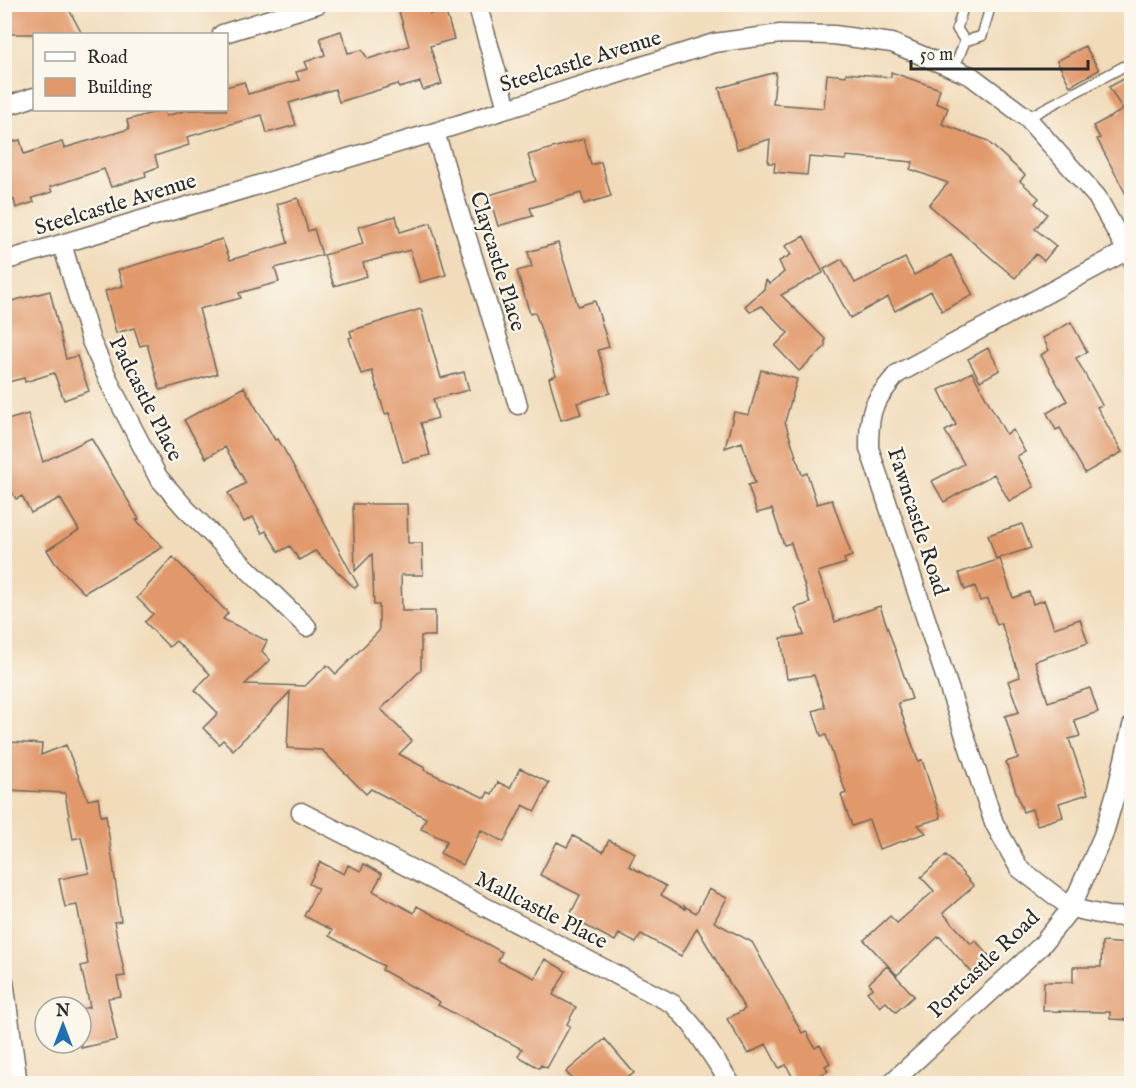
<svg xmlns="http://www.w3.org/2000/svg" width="1136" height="1088" font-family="'IM FELL English',serif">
  <rect width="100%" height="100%" fill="#fbf7ec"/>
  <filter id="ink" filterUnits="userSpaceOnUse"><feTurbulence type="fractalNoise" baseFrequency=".0167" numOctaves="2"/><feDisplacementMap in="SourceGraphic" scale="12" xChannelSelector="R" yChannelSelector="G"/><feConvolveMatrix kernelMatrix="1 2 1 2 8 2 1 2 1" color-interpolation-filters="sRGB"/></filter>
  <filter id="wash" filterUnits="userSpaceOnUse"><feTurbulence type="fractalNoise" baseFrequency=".008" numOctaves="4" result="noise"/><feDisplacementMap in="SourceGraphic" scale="24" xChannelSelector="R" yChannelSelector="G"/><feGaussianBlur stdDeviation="1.35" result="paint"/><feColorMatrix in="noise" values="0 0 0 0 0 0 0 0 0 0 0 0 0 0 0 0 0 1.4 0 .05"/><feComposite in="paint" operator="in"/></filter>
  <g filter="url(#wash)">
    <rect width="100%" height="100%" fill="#f1dbba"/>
    <g id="blocks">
      <path fill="#e1986b" d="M 4,4 L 66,4 L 82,34 L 4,34 Z
        M 397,4 L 427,4 L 430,14 L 445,9 L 454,39 L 430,46 L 442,84 L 423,90 L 420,82 L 399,88 L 398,84 L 339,102 L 335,89 L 289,103 L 296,125 L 267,133 L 262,115 L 187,137 L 189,145 L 155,156 L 158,167 L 145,172 L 146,176 L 111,187 L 104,169 L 50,187 L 52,192 L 32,198 L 34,202 L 16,208 L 14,200 L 4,202 L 4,144 L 20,140 L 24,154 L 62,142 L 64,148 L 129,129 L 127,120 L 163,110 L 166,116 L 187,110 L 226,110 L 226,87 L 244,82 L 248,94 L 299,80 L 296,72 L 308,69 L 305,62 L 325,55 L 320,38 L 341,31 L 348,53 L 362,50 L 368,59 L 409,46 Z
        M 1085,46 L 1099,70 L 1070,86 L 1057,61 Z
        M 776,72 L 773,104 L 824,108 L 827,74 L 846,76 L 846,73 L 891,77 L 891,72 L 940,89 L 936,103 L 948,108 L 942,124 L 986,140 L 1025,175 L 1020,181 L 1039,198 L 1035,203 L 1047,214 L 1035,229 L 1056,246 L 1044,261 L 1036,254 L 1015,278 L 929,205 L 948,183 L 910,169 L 913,162 L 846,156 L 846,160 L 809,157 L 807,175 L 774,172 L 775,163 L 768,163 L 770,139 L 737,149 L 719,88 Z
        M 1131,75 L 1131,204 L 1097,139 L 1100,138 L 1093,126 L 1123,110 L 1109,87 Z
        M 584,139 L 591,165 L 601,162 L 611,196 L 584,204 L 581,193 L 530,208 L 533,216 L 498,226 L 489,195 L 536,181 L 528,155 Z
        M 298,198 L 308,231 L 314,229 L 322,255 L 275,268 L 279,282 L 239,293 L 241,298 L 199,309 L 217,374 L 160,390 L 147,344 L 140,346 L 134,328 L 116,333 L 105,291 L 123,286 L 118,270 L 222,239 L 230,260 L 288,243 L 277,204 Z
        M 396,216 L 400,232 L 431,223 L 446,275 L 420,282 L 410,250 L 363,263 L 367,276 L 334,286 L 324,255 L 363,244 L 358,227 Z
        M 804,236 L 823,273 L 781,295 L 825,339 L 825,347 L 799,371 L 775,346 L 788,333 L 762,306 L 750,312 L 745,306 L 764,289 L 766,280 L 770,284 L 784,272 L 779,261 L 791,255 L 785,246 Z
        M 558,243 L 578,306 L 595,301 L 609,347 L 598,350 L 610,393 L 577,403 L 581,414 L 561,420 L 549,378 L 556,375 L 535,312 L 530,314 L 517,271 L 532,267 L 528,252 Z
        M 951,255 L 973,295 L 942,311 L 931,291 L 895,311 L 888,297 L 850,318 L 824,269 L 842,259 L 855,283 L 905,258 L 914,275 Z
        M 50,291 L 66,359 L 77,356 L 89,391 L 64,400 L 54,373 L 25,382 L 24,378 L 4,383 L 4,303 Z
        M 421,309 L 441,378 L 464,372 L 469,390 L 433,399 L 438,418 L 421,423 L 430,455 L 403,462 L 389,413 L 385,414 L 372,371 L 361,374 L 349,338 L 352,337 L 350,331 Z
        M 1071,322 L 1087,352 L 1076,358 L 1102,405 L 1097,407 L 1122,452 L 1085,473 L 1060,428 L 1056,430 L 1047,413 L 1067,401 L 1041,355 L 1049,350 L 1043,338 Z
        M 988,348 L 1000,370 L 980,381 L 968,359 Z
        M 761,370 L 797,379 L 785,422 L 802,475 L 807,473 L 817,504 L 832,500 L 852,556 L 844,559 L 846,563 L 818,572 L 835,622 L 880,606 L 912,699 L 898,703 L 918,761 L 922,760 L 941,818 L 918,825 L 926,833 L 879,849 L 869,820 L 852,826 L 841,795 L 846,793 L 826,735 L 821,736 L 813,711 L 825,707 L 814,675 L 787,679 L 781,638 L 804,635 L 795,608 L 810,603 L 791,543 L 784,545 L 772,509 L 757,513 L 748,485 L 755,483 L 742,442 L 725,448 L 734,412 L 749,415 Z
        M 972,372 L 1006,434 L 1013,430 L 1025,452 L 1017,456 L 1034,487 L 1009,501 L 994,474 L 944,502 L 932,481 L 964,464 L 945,431 L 956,425 L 939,390 Z
        M 244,387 L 275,440 L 278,439 L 289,458 L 358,585 L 355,588 L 315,551 L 299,560 L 290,546 L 279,552 L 266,531 L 262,533 L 253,517 L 244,522 L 228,493 L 246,483 L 225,447 L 206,458 L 184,420 Z
        M 28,414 L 43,462 L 91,438 L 139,519 L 136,520 L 163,547 L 84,593 L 55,563 L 47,550 L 79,530 L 60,498 L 31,513 L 22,496 L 16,499 L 4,477 L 4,421 Z
        M 353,504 L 407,504 L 408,543 L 422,543 L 423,575 L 401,575 L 402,611 L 435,611 L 435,636 L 421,636 L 421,670 L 381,709 L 412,741 L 399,754 L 425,768 L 424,770 L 485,798 L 488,792 L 492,794 L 498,782 L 510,788 L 520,768 L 549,783 L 535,811 L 523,805 L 504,842 L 481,830 L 463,865 L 440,853 L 447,841 L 421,829 L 426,818 L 371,789 L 366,794 L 322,750 L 287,748 L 290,692 L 233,750 L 223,740 L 219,744 L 203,728 L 218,713 L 195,690 L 210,674 L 176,641 L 169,647 L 145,622 L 153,614 L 137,598 L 173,557 L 228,613 L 223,619 L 267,641 L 262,651 L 270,660 L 245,684 L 305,686 L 327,665 L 336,674 L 379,631 L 379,605 L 374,605 L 372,554 L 355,571 Z
        M 1022,524 L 1031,548 L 996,559 L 988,535 Z
        M 1000,559 L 1013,598 L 1029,592 L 1033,604 L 1044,600 L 1054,628 L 1080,619 L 1088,643 L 1035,661 L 1048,702 L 1090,688 L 1098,712 L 1074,720 L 1080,736 L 1069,739 L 1088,794 L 1059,803 L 1063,817 L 1037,825 L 1032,809 L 1023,812 L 1006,762 L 1018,758 L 1005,716 L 1019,712 L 1008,681 L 1020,677 L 1001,623 L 997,625 L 988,599 L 980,601 L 975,586 L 965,590 L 959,573 Z
        M 9,742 L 42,744 L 41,755 L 66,745 L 88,800 L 98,798 L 101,816 L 106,815 L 121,921 L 114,922 L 125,976 L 117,977 L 121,996 L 108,998 L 117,1040 L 81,1048 L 81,1009 L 90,1007 L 81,966 L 88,964 L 77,905 L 65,907 L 59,879 L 89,873 L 81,837 L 73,839 L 65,793 L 7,790 Z
        M 573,836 L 603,852 L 609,840 L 635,853 L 629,866 L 666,886 L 661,895 L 685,909 L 684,906 L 696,913 L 709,889 L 727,898 L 714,922 L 752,942 L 802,1033 L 806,1031 L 815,1048 L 820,1045 L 830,1063 L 825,1066 L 828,1071 L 806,1083 L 796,1083 L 786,1065 L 779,1068 L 766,1044 L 748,1054 L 727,1019 L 745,1009 L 697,928 L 681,956 L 641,934 L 636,943 L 619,934 L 615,941 L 569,917 L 580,895 L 540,875 L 557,842 L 567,847 Z
        M 946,855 L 974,886 L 943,913 L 971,944 L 975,940 L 993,960 L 975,976 L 939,936 L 897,975 L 864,940 L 890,916 L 897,923 L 934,891 L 921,877 Z
        M 320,862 L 344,874 L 348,865 L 361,871 L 364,864 L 382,874 L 373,891 L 414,913 L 417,906 L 502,952 L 498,961 L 535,978 L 545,959 L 566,971 L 553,995 L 576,1007 L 567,1024 L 570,1026 L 547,1068 L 541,1065 L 539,1068 L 518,1056 L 522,1049 L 438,1005 L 440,1002 L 382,970 L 384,966 L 329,936 L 332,930 L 304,916 L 318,888 L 309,884 Z
        M 1102,942 L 1131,944 L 1131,1020 L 1110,1019 L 1110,1012 L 1043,1011 L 1044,982 L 1073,982 L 1073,967 L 1101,967 Z
        M 887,966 L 914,996 L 896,1012 L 886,1002 L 880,1007 L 867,992 L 873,988 L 869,983 Z
        M 605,1039 L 634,1073 L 621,1083 L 576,1083 L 566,1072 Z"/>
    </g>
  </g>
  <g filter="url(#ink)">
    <use href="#blocks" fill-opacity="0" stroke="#70695d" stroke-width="1.5"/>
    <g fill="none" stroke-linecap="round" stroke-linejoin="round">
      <g stroke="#70695d" stroke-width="12">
        <path id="service" d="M 964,4 L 957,29 L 965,41
          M 965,41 L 982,36 L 991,4
          M 954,69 L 965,41
          M 1027,118 L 1132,62"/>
      </g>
      <g stroke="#70695d" stroke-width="21">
        <path id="minor" d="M 477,4 L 507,108
          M 222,34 L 318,4
          M 4,107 L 34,97
          M 435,132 L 518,405
          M 62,244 L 91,341 L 114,392 L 158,477 L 186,509 L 307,627
          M 1126,251 L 897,374 C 872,404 869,409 869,448 L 994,823 L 1019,868 L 1071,908 L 1108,916 L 1132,917
          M 4,261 L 435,132 L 714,43 L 780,34 L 834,35 L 892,43 L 971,76 L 1027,118 L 1075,172 L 1097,197 L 1132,260
          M 301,812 L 673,1004 L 692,1025 L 731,1084
          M 4,981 L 18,1084
          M 890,1084 L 1041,946 L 1071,908 L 1103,836 L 1117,789 L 1132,726"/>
      </g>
      <use href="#service" stroke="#fff" stroke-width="9"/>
      <use href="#minor" stroke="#fff" stroke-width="18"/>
    </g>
  </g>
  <g text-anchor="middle" stroke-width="4.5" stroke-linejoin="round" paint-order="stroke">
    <g font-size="22" fill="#2b2b2b" stroke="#fbf7ec">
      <text transform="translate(580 60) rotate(-17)" y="8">Steelcastle Avenue</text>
      <text transform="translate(115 203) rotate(-17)" y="8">Steelcastle Avenue</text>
      <text transform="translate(499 261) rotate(73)" y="8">Claycastle Place</text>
      <text transform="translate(147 398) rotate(63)" y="8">Padcastle Place</text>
      <text transform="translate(919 521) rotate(72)" y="8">Fawncastle Road</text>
      <text transform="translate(542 909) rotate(27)" y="8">Mallcastle Place</text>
      <text transform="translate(983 963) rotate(-44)" y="8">Portcastle Road</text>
    </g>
  </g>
  <rect width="1136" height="1088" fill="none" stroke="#fbf7ec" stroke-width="24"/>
  <rect x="33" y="33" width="195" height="78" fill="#fbf7ec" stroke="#a8a59f" stroke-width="1.5"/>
  <rect x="45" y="52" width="30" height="9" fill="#ffffff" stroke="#a8a59f" stroke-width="1.5"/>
  <text x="87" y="63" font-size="18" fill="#2b2b2b">Road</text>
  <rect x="45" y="78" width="30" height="18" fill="#e1986b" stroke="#a8a59f" stroke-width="1.5"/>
  <text x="87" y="93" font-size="18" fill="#2b2b2b">Building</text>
  <g transform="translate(63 1025)"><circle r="28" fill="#fbf7ec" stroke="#a8a59f" stroke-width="1.5"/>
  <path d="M0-4.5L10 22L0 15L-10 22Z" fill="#1f6fb2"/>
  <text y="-9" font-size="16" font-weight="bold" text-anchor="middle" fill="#2b2b2b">N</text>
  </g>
  <path d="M911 60v9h177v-9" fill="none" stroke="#2b2b2b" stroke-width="3"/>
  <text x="920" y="60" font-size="18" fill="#2b2b2b" stroke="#fbf7ec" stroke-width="4.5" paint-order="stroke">50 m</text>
</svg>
